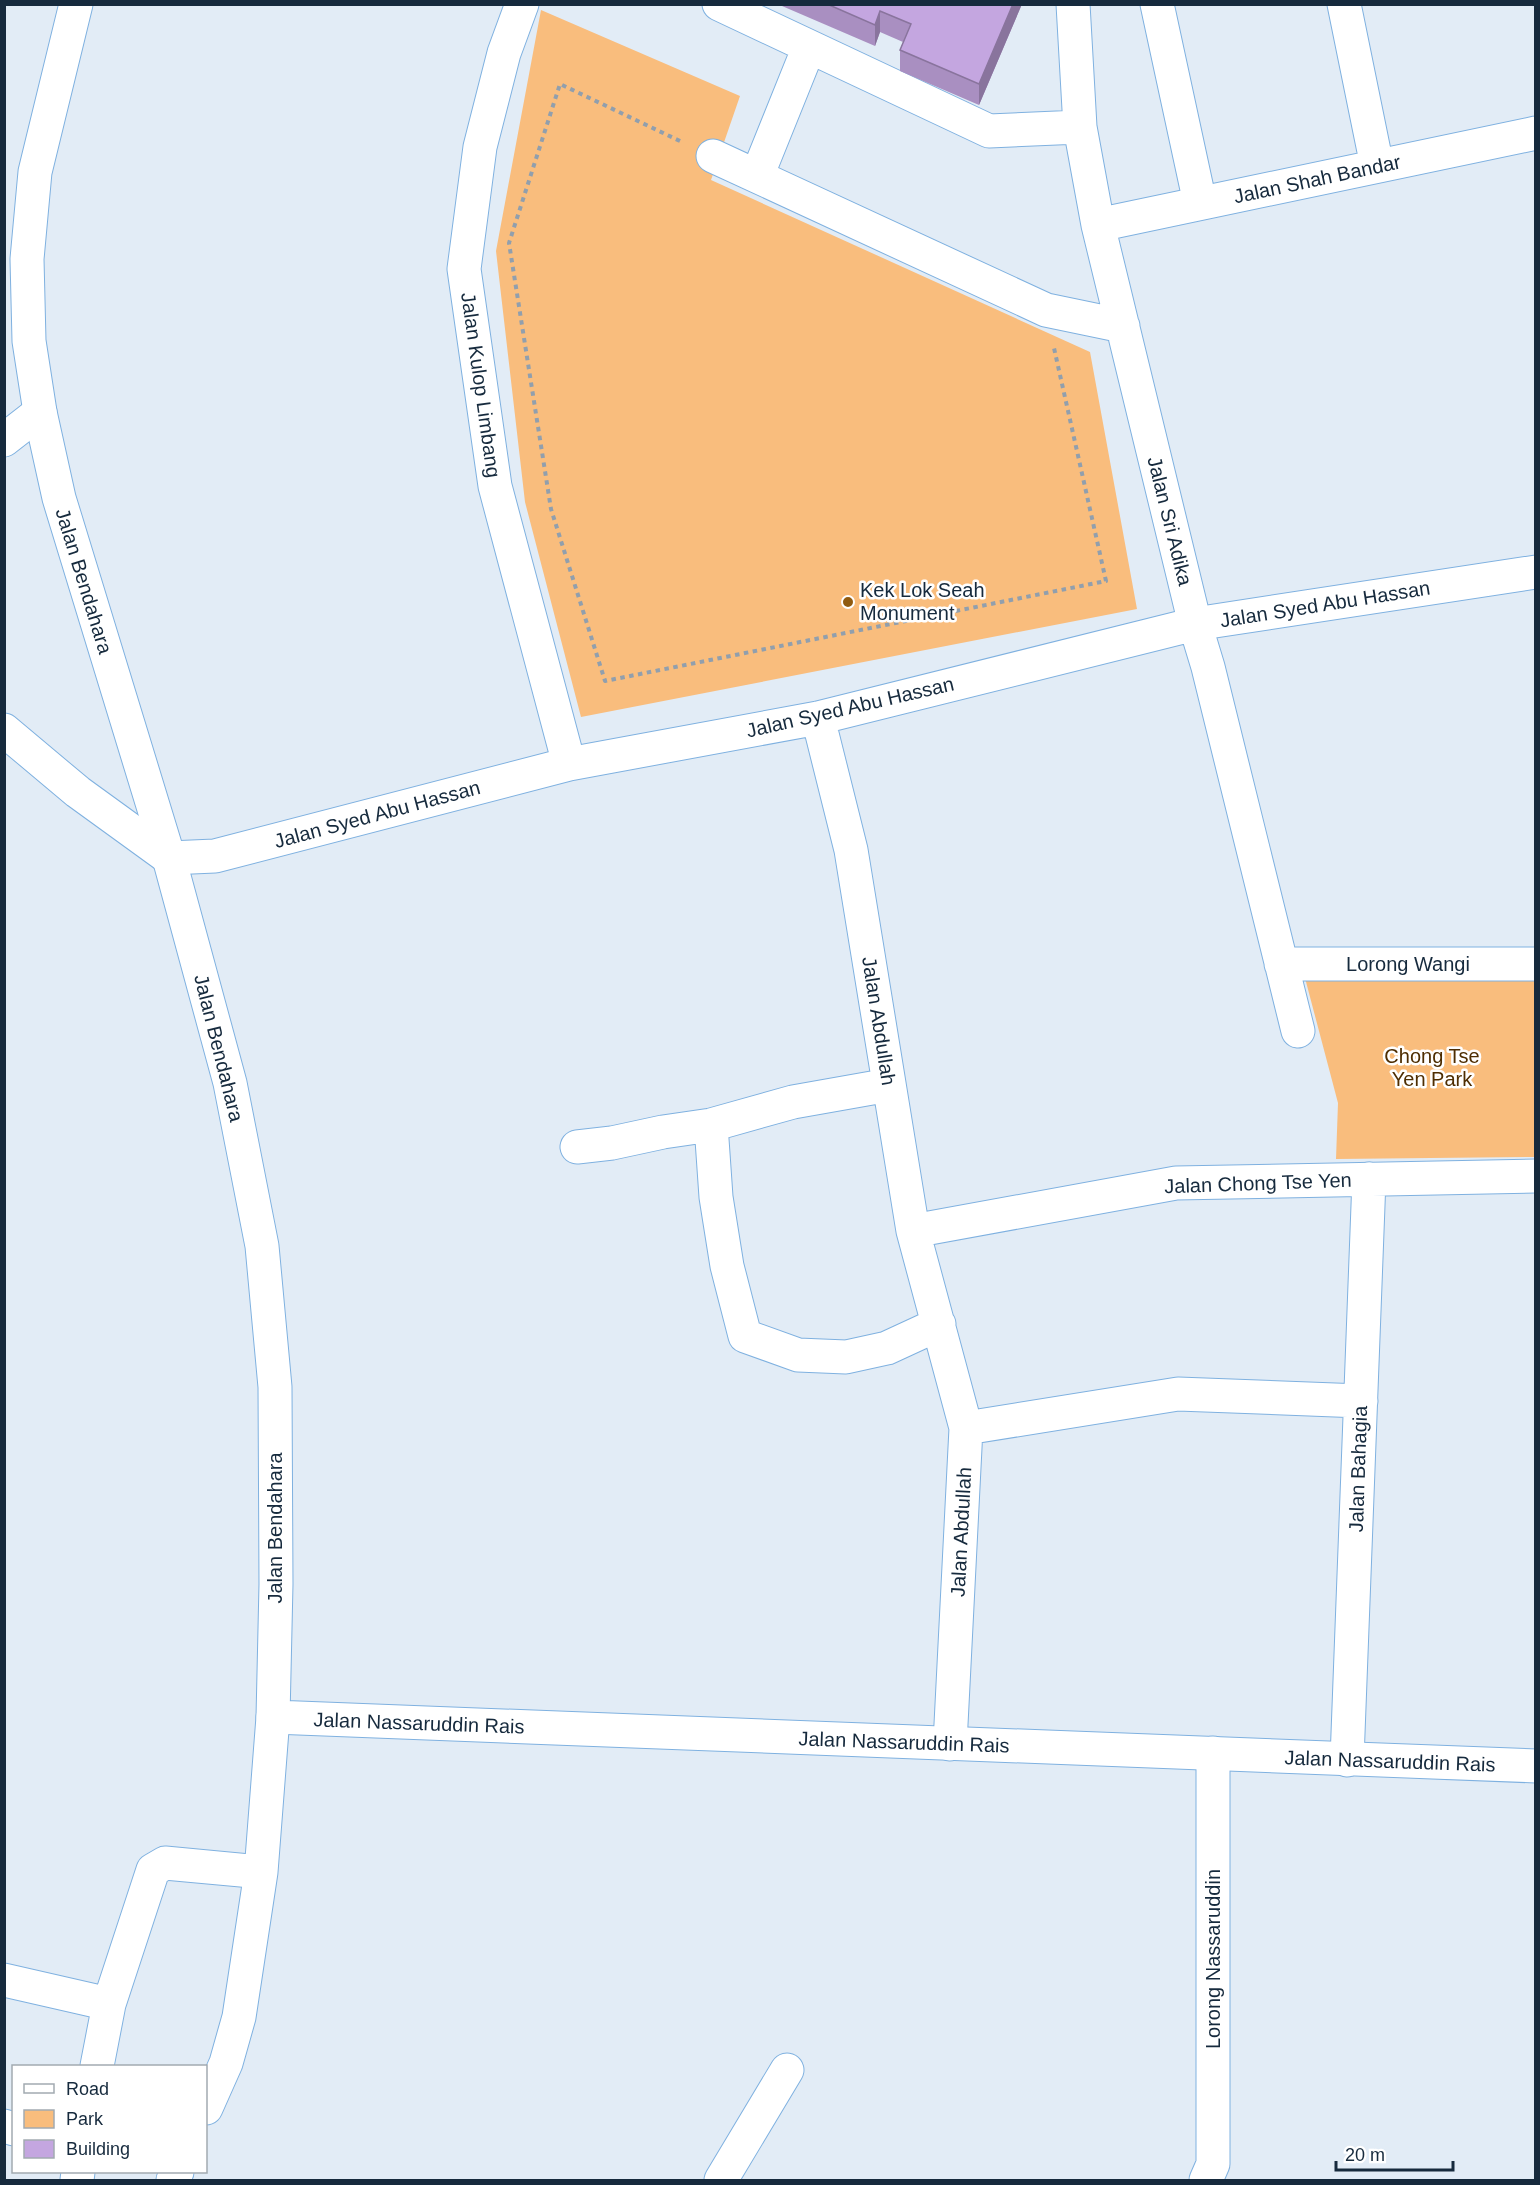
<svg xmlns="http://www.w3.org/2000/svg" width="1540" height="2185" font-family="Arial,sans-serif">
  <rect width="100%" height="100%" fill="#e2ecf6"/>
  <path fill="#f9bd7d" d="M 541,10 L 740,96 L 711,180 L 1090,352 L 1137,609 L 581,717 L 525,502 L 496,251 Z
    M 1305,978 L 1535,978 L 1535,1157 L 1336,1159 L 1338,1103 Z"/>
  <g fill="none" stroke-linecap="round" stroke-linejoin="round">
    <g stroke="#7fb1e0" stroke-width="35">
      <path id="minor" d="M 522,4 L 504,53 L 480,147 L 464,269 L 495,486 L 569,764
        M 719,4 L 989,131 L 1080,127
        M 1073,4 L 1080,127 L 1098,225 L 1195,624 L 1208,667 L 1298,1031
        M 1157,4 L 1200,203
        M 1344,4 L 1377,166
        M 713,156 L 1046,310 L 1123,326
        M 757,176 L 809,47
        M 1098,225 L 1536,133
        M 4,440 L 40,412
        M 818,718 L 851,850 L 913,1231 L 966,1428 L 950,1744
        M 4,730 L 78,792 L 169,858 L 215,856 L 569,764 L 818,718 L 1195,624 L 1536,572
        M 1281,964 L 1536,964
        M 711,1125 L 716,1197 L 727,1266 L 745,1336 L 798,1355 L 846,1357 L 887,1348 L 939,1324
        M 577,1147 L 612,1143 L 663,1132 L 711,1125 L 793,1102 L 889,1085
        M 913,1231 L 1176,1183 L 1536,1176
        M 966,1428 L 1178,1394 L 1361,1401
        M 1347,1760 L 1369,1179
        M 4,1980 L 109,2004
        M 97,2066 L 109,2004 L 153,1870 L 165,1863 L 261,1872
        M 206,2108 L 226,2063 L 239,2017 L 261,1872 L 273,1717
        M 4,2126 L 14,2129
        M 77,2180 L 78,2172
        M 173,2180 L 177,2172
        M 721,2180 L 787,2070
        M 1206,2180 L 1213,2164 L 1213,1753"/>
    </g>
    <g stroke="#7fb1e0" stroke-width="35">
      <path id="major" d="M 76,4 L 35,172 L 27,259 L 29,341 L 40,412 L 59,498 L 169,858 L 230,1083 L 262,1246 L 275,1387 L 276,1584 L 273,1717 L 1536,1766"/>
    </g>
    <path stroke="#919fad" stroke-width="4" stroke-dasharray="4.5 4.5" stroke-linecap="butt" d="M 680,141 L 560,84 L 509,243 L 551,509 L 605,681 L 1106,581 L 1054,348"/>
    <use href="#minor" stroke="#fff" stroke-width="33"/>
    <use href="#major" stroke="#fff" stroke-width="33"/>
  </g>
  <path fill="#a98fc1" d="M 782,4 L 1022,4 L 979,105 L 900,71 L 900,50 L 903,42 L 880,32 L 875,46 L 782,6 Z"/>
  <path fill="#89749d" d="M 1013,4 L 1022,4 L 979,105 L 979,84 Z
    M 880,11 L 880,32 L 875,46 L 875,25 Z"/>
  <path fill="#c4a6e0" stroke="#89749d" stroke-width="1.5" d="M 827,4 L 1013,4 L 979,84 L 900,50 L 911,24 L 880,11 L 875,25 Z"/>
  <circle fill="#915b10" stroke="#fff" stroke-width="2" cx="848" cy="602" r="6"/>
  <g text-anchor="middle" stroke-width="5" stroke-linejoin="round" paint-order="stroke">
    <g font-size="20" fill="#162a3d" stroke="#fff">
      <text transform="translate(1317 179) rotate(-12)" y="7">Jalan Shah Bandar</text>
      <text transform="translate(481 385) rotate(82)" y="7">Jalan Kulop Limbang</text>
      <text transform="translate(1170 521) rotate(76)" y="7">Jalan Sri Adika</text>
      <text transform="translate(84 581) rotate(73)" y="7">Jalan Bendahara</text>
      <text transform="translate(1325 604) rotate(-9)" y="7">Jalan Syed Abu Hassan</text>
      <text transform="translate(850 707) rotate(-13)" y="7">Jalan Syed Abu Hassan</text>
      <text transform="translate(377 814) rotate(-15)" y="7">Jalan Syed Abu Hassan</text>
      <text x="1408" y="971">Lorong Wangi</text>
      <text transform="translate(879 1021) rotate(81)" y="7">Jalan Abdullah</text>
      <text transform="translate(219 1048) rotate(76)" y="7">Jalan Bendahara</text>
      <text transform="translate(1258 1183) rotate(-2)" y="7">Jalan Chong Tse Yen</text>
      <text transform="translate(1358 1469) rotate(-88)" y="7">Jalan Bahagia</text>
      <text transform="translate(275 1528) rotate(-90)" y="7">Jalan Bendahara</text>
      <text transform="translate(961 1532) rotate(-87)" y="7">Jalan Abdullah</text>
      <text transform="translate(419 1723) rotate(2)" y="7">Jalan Nassaruddin Rais</text>
      <text transform="translate(904 1742) rotate(2)" y="7">Jalan Nassaruddin Rais</text>
      <text transform="translate(1390 1761) rotate(2)" y="7">Jalan Nassaruddin Rais</text>
      <text transform="translate(1213 1959) rotate(-90)" y="7">Lorong Nassaruddin</text>
    </g>
    <g font-size="20" fill="#162a3d" stroke="#fff" text-anchor="start">
      <text x="860" y="597">Kek Lok Seah<tspan x="860" dy="23">Monument</tspan></text>
    </g>
    <g font-size="20" fill="#4f2e02" stroke="#fff">
      <text x="1432" y="1063">Chong Tse<tspan x="1432" dy="23">Yen Park</tspan></text>
    </g>
  </g>
  <rect width="1540" height="2185" fill="none" stroke="#162a3d" stroke-width="12"/>
  <rect x="12" y="2065" width="195" height="108" fill="#ffffff" stroke="#a2aab1" stroke-width="1.5"/>
  <rect x="24" y="2084" width="30" height="9" fill="#ffffff" stroke="#a2aab1" stroke-width="1.5"/>
  <text x="66" y="2095" font-size="18" fill="#162a3d">Road</text>
  <rect x="24" y="2110" width="30" height="18" fill="#f9bd7d" stroke="#a2aab1" stroke-width="1.5"/>
  <text x="66" y="2125" font-size="18" fill="#162a3d">Park</text>
  <rect x="24" y="2140" width="30" height="18" fill="#c4a6e0" stroke="#a2aab1" stroke-width="1.5"/>
  <text x="66" y="2155" font-size="18" fill="#162a3d">Building</text>
  <path d="M1336 2161v9h117v-9" fill="none" stroke="#162a3d" stroke-width="3"/>
  <text x="1345" y="2161" font-size="18" fill="#162a3d" stroke="#ffffff" stroke-width="4.5" paint-order="stroke">20 m</text>
</svg>
